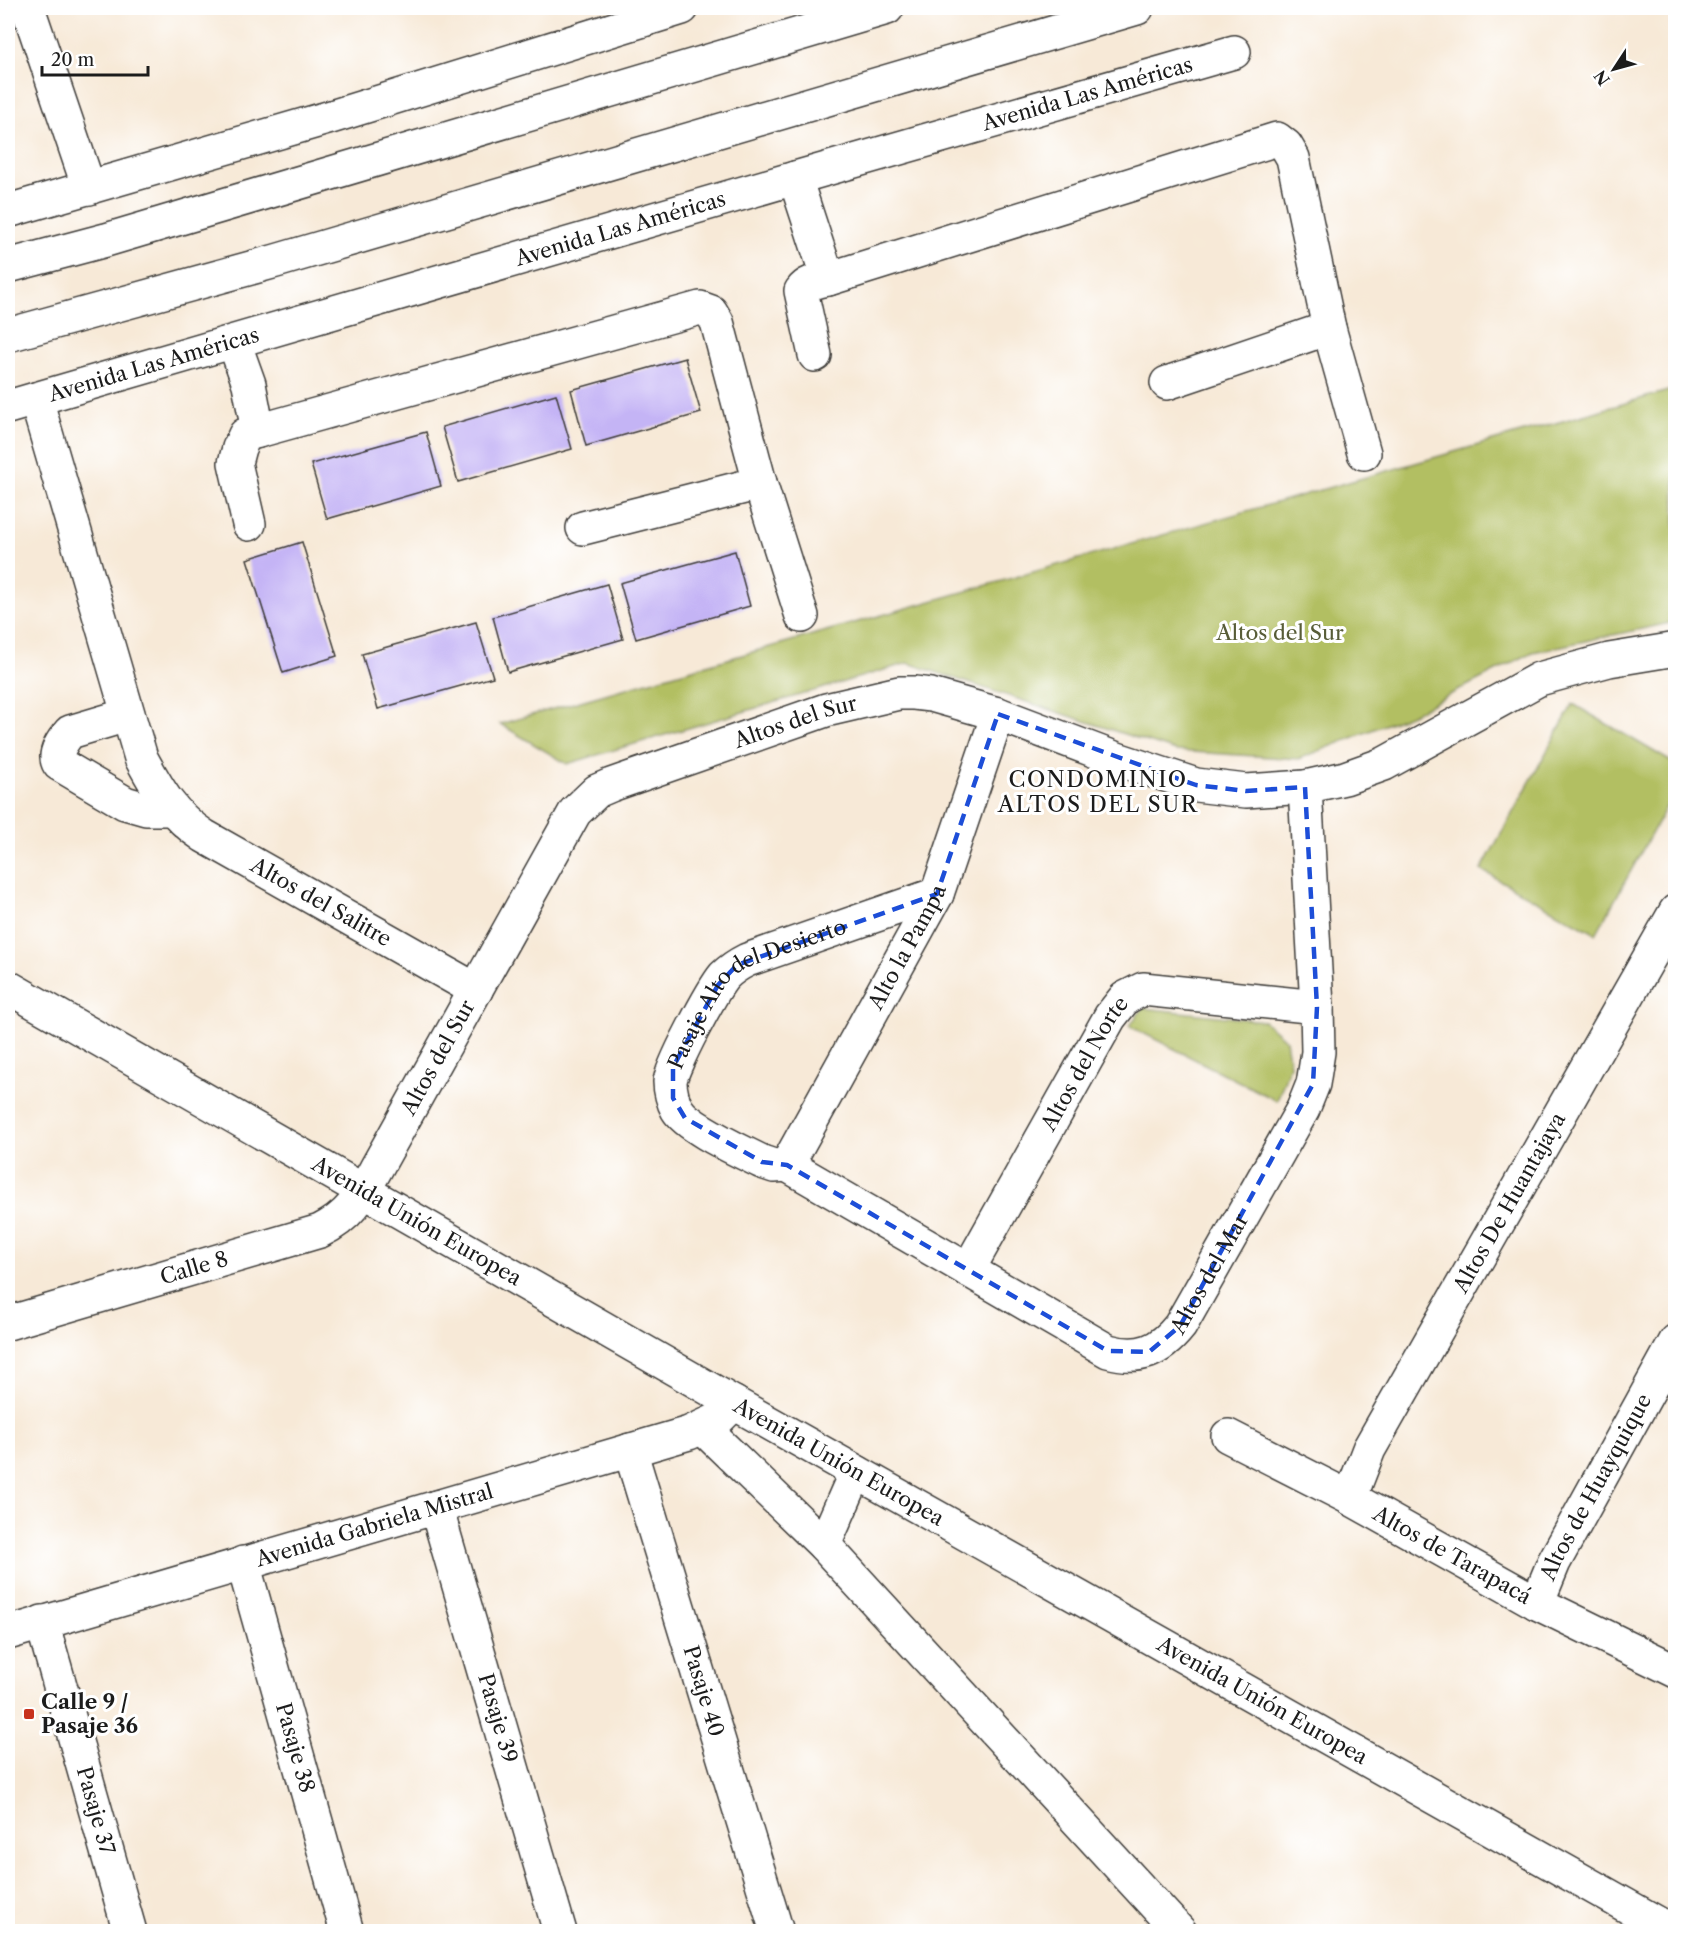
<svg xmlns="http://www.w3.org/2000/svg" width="1683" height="1939" font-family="'Libre Caslon Text',serif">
  <rect width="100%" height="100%" fill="#fff"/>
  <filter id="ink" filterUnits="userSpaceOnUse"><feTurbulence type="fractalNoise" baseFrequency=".0167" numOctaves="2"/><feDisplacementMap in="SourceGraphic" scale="12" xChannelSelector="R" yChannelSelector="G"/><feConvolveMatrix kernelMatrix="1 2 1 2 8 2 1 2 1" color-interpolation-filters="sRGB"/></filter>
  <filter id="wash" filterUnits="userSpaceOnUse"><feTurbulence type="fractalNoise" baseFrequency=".008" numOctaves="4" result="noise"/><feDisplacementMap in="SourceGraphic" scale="24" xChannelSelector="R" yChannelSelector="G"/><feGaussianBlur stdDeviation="1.35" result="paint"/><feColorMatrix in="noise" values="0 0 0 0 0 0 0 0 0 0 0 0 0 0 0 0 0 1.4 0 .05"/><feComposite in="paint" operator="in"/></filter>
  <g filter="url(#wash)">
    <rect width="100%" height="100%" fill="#f7e9d7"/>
    <path fill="#b2bf62" stroke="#676e3f" stroke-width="1.5" d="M 1675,389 L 1675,622 L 1533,652 L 1412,714 L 1299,759 L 1176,751 L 908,663 L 567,764 L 500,724 Z
      M 1573,704 L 1675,764 L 1675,791 L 1596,934 L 1481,870 Z
      M 1143,1008 L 1264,1021 L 1286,1040 L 1290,1065 L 1277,1101 L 1129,1026 Z"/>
    <g id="blocks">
      <path fill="#c4b4f5" d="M 685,358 L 701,413 L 586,446 L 571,390 Z
        M 556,394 L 572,449 L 458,482 L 442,427 Z
        M 426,432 L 441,486 L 327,519 L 311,464 Z
        M 302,542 L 337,656 L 283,673 L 247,559 Z
        M 735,551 L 750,606 L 636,639 L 620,583 Z
        M 607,584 L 623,639 L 508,672 L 493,617 Z
        M 476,622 L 493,677 L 378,709 L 362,654 Z"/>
    </g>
  </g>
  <g filter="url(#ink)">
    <use href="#blocks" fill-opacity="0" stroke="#3d3b38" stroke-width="1.5"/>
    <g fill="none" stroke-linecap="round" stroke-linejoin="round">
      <g stroke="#3d3b38" stroke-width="36">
        <g id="minor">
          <path d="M 28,8 L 89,188"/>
          <path d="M 795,178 L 828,279 L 1277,139 L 1286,146 L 1293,158 L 1329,328 L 1364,453"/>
          <path d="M 8,211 L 331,117 L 682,8"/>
          <path d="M 234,342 L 249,384 L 258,431 L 700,308 L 711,312 L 717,322 L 760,483 L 802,616"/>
          <path d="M 815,355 L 801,291 C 807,282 817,281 828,279"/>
          <path d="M 1167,383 L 1329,328"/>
          <path id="s1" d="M 36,399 L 141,758 C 159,791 172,815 204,836 L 476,990"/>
          <path id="s2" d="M 8,407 L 795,178 L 1234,52"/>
          <path d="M 249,524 L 235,463 L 239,448 L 245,435 L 258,431"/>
          <path d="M 583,528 L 760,483"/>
          <path d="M 127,715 L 70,732 C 63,740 53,754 59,764 L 125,803 L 146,809 L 171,809"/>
          <path id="s3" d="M 8,987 L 734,1403 L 1673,1932"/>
          <path id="s4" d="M 787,1165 L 1108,1351 C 1140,1360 1160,1351 1180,1326 L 1303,1109 L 1313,1084 L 1318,1052 L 1317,1007 L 1305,787"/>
          <path id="s5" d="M 787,1165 L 774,1166 L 762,1162 C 741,1151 688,1128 677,1109 C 673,1102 670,1090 670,1082 C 671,1067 713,989 724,976 C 731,969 739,964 747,960 L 937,894"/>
          <path id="s6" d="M 787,1165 L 937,894 L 998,714"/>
          <path id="s7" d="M 968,1270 L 1110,1017 L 1125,998 L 1143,989 L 1317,1007"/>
          <path id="s8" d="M 8,1323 L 320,1231 C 351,1216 361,1196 377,1167 L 575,812 L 597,791 L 611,785 L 826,710 L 899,693 L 914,693 L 931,695 L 998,714 L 1117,759 L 1196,785 L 1246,791 L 1305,787 L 1345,778 L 1384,764 L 1539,679 L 1609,660 L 1676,649"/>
          <path d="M 703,1428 L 824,1545 L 1180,1932"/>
          <path id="s9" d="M 1228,1436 L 1350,1498 L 1537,1603 L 1676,1671"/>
          <path id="s10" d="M 630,1450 L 777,1932"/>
          <path id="s11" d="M 1350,1498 L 1369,1449 L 1676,911"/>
          <path id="s12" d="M 436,1507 L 560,1932"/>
          <path d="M 824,1545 L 856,1472"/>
          <path id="s13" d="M 243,1563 L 347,1932"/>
          <path id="s14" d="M 1537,1603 L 1554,1562 L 1676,1341"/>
          <path id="s15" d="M 42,1622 L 130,1932"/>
          <path id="s16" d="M 8,1633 L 689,1433 L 717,1420 L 734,1403"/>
        </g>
      </g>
      <g stroke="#3d3b38" stroke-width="36">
        <path id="major" d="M 8,266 L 106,240 L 887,8
          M 8,335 L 276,261 L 1137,8"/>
      </g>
      <use href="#minor" stroke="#fff" stroke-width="33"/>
      <use href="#major" stroke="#fff" stroke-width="33"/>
    </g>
  </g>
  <path fill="none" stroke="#1d4ed8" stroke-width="4.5" stroke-dasharray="12 8" stroke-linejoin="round" d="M 998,714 L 1196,785 L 1246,791 L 1305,787 L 1317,1007 L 1313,1084 L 1180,1326 L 1149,1352 L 1108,1351 L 787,1165 L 762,1162 L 685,1118 L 673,1098 L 673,1067 L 718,985 L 737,965 L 937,894 Z"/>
  <rect fill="#c8321e" stroke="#fff" stroke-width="2" x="23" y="1708" width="12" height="12" rx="3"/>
  <g text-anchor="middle" stroke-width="6" stroke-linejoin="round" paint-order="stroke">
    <g font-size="21" fill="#1c1c1c" stroke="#fff">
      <text dy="7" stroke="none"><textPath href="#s2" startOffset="1124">Avenida Las Américas</textPath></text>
      <text dy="7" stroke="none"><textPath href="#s2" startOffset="638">Avenida Las Américas</textPath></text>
      <text dy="7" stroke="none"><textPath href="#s2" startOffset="152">Avenida Las Américas</textPath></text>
      <text dy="7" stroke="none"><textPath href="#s8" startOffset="1060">Altos del Sur</textPath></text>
      <text dy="7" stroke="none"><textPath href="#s1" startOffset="610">Altos del Salitre</textPath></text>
      <text dy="7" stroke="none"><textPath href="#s6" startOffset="249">Alto la Pampa</textPath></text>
      <text dy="7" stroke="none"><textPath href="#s5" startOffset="288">Pasaje Alto del Desierto</textPath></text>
      <text dy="7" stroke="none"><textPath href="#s8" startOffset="538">Altos del Sur</textPath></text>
      <text dy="7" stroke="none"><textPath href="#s7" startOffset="237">Altos del Norte</textPath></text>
      <text dy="7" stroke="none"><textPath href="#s11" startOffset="336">Altos De Huantajaya</textPath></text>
      <text dy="7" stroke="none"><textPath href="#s3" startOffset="471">Avenida Unión Europea</textPath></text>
      <text dy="7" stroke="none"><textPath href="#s8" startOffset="194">Calle 8</textPath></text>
      <text dy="7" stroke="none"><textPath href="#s4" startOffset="513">Altos del Mar</textPath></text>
      <text dy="7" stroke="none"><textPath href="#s3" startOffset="957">Avenida Unión Europea</textPath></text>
      <text dy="7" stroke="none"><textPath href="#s14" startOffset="130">Altos de Huayquique</textPath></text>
      <text dy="7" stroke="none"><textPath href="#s16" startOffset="382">Avenida Gabriela Mistral</textPath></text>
      <text dy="7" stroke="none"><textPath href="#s9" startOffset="254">Altos de Tarapacá</textPath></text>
      <text dy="7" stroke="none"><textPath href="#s10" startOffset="252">Pasaje 40</textPath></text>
      <text dy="7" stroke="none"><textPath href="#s3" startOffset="1443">Avenida Unión Europea</textPath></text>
      <text dy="7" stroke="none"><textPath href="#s12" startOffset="220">Pasaje 39</textPath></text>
      <text dy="7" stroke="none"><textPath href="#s13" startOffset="192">Pasaje 38</textPath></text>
      <text dy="7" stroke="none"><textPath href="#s15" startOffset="196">Pasaje 37</textPath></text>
    </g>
    <g font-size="21" fill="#585d38" stroke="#fff">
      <text x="1280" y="640">Altos del Sur</text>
    </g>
    <g font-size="21" font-weight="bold" fill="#1c1c1c" stroke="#fff" text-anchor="start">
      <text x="41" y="1709">Calle 9 /<tspan x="41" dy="24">Pasaje 36</tspan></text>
    </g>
    <g font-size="22" letter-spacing="1.5" fill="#1c1c1c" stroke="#fff">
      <text x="1098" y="787">CONDOMINIO<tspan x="1098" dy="25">ALTOS DEL SUR</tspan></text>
    </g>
  </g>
  <rect width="1683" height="1939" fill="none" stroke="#fff" stroke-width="30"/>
  <g transform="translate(1614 69) rotate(234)" stroke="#ffffff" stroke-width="4.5" paint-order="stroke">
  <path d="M0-4.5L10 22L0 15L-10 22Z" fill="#1c1c1c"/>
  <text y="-9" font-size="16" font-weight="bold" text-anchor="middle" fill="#1c1c1c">N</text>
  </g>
  <path d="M42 66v9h106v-9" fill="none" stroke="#1c1c1c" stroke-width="3"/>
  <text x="51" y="66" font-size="18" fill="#1c1c1c" stroke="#ffffff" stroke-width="4.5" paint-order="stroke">20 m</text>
</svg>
